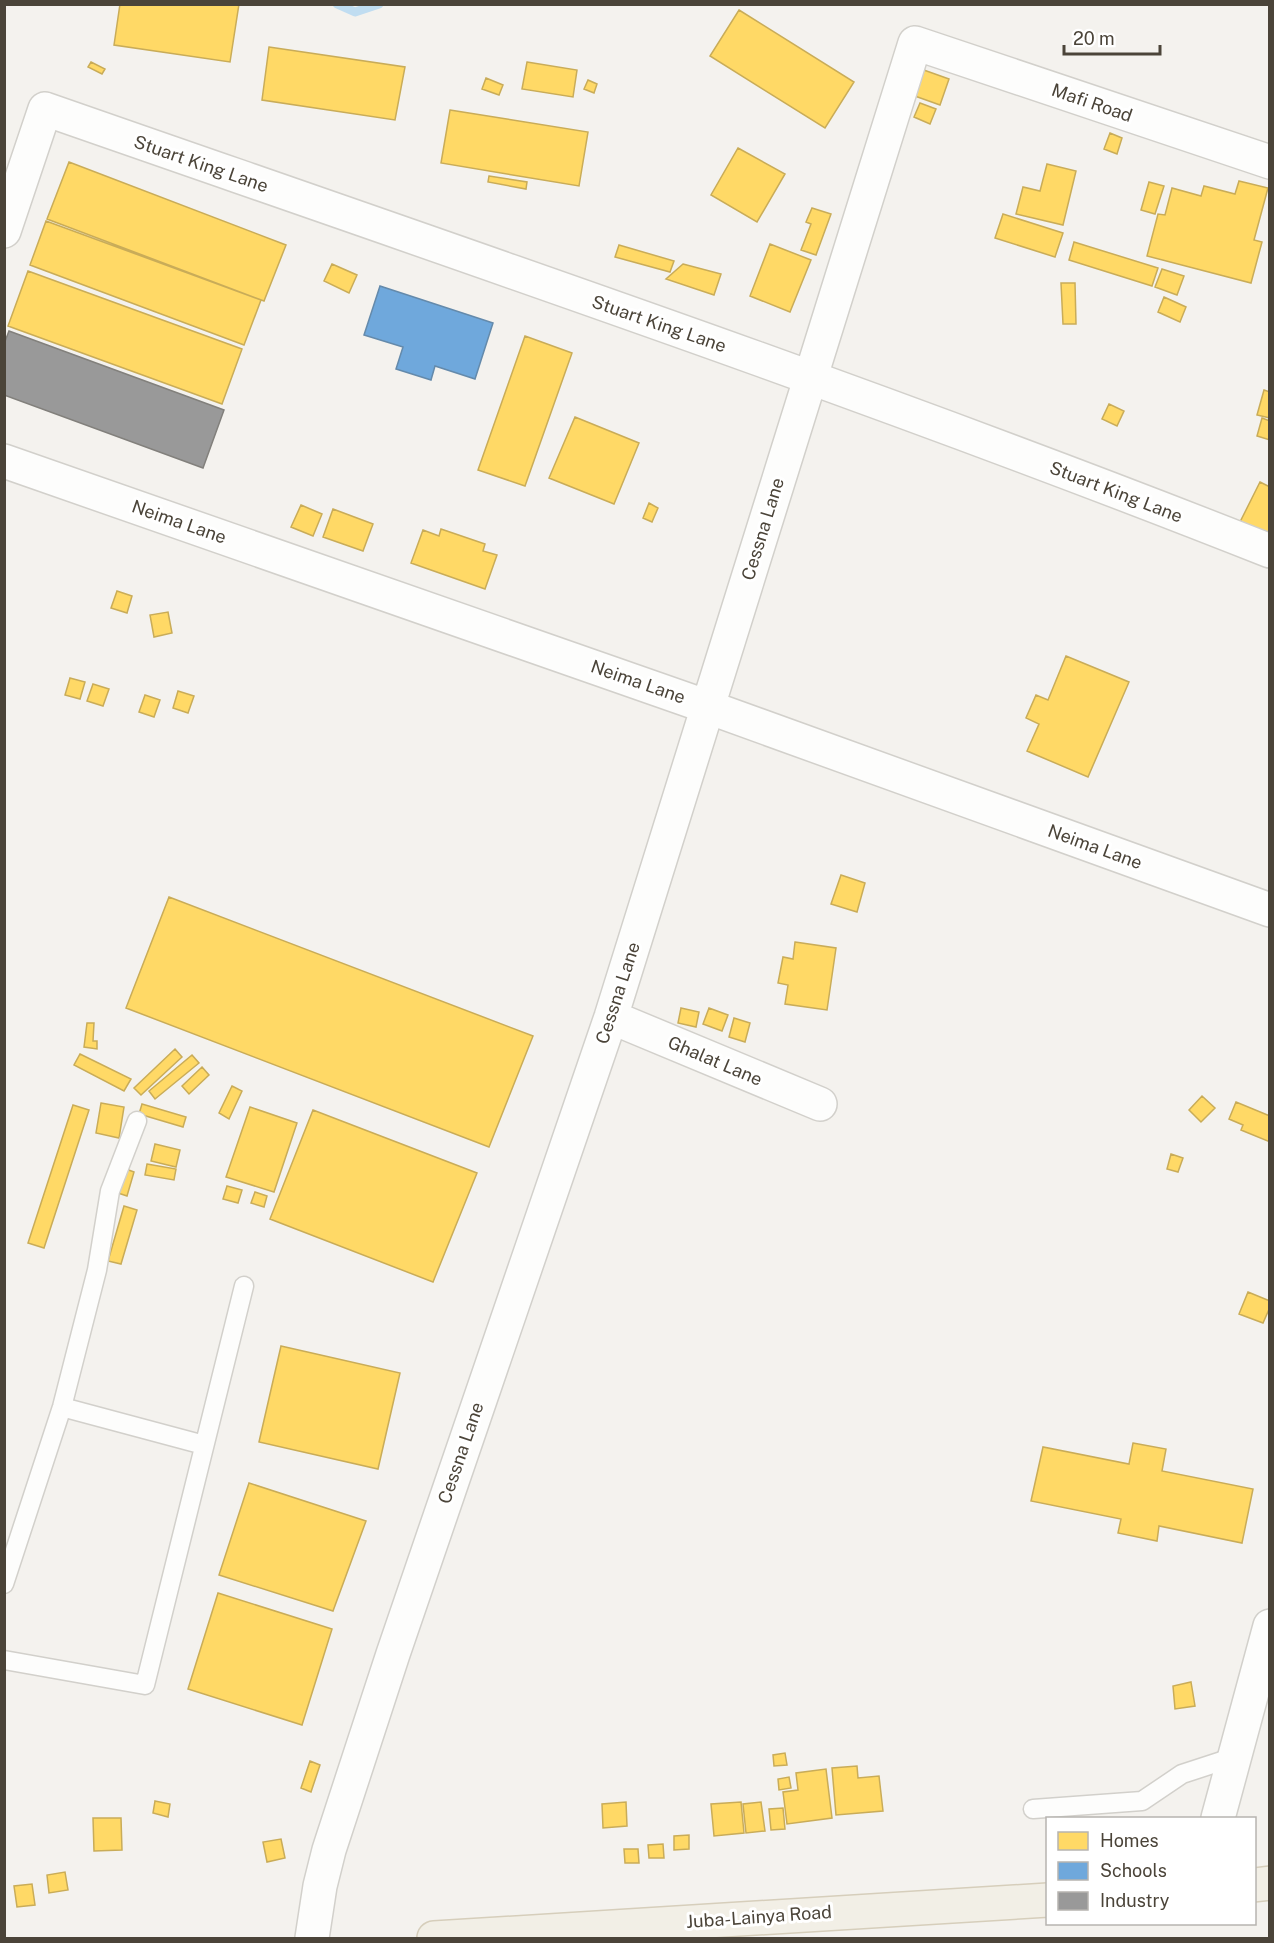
<svg xmlns="http://www.w3.org/2000/svg" width="1274" height="1943" font-family="'Public Sans',sans-serif">
  <rect width="100%" height="100%" fill="#f4f2ee"/>
  <path fill="#ffd966" stroke="#c9ac58" stroke-width="1.5" d="M 120,4 L 239,4 L 230,62 L 114,45 Z
    M 739,10 L 854,82 L 825,128 L 710,56 Z
    M 269,47 L 405,67 L 395,120 L 262,100 Z
    M 91,62 L 105,69 L 102,74 L 88,67 Z
    M 527,62 L 577,70 L 573,97 L 522,89 Z
    M 921,69 L 949,79 L 940,105 L 912,95 Z
    M 486,78 L 503,85 L 499,95 L 482,89 Z
    M 588,80 L 597,84 L 594,93 L 584,89 Z
    M 920,103 L 936,109 L 930,124 L 914,117 Z
    M 450,110 L 588,132 L 579,186 L 441,163 Z
    M 1110,133 L 1122,138 L 1117,154 L 1104,149 Z
    M 738,148 L 785,174 L 757,222 L 711,195 Z
    M 69,162 L 286,245 L 264,301 L 47,219 Z
    M 1047,164 L 1076,171 L 1063,225 L 1016,214 L 1023,187 L 1040,191 Z
    M 489,176 L 527,182 L 526,189 L 488,182 Z
    M 1239,181 L 1268,188 L 1254,240 L 1262,242 L 1251,283 L 1147,256 L 1158,214 L 1165,215 L 1172,188 L 1201,196 L 1204,186 L 1235,194 Z
    M 1149,182 L 1164,186 L 1155,214 L 1141,210 Z
    M 812,208 L 831,214 L 816,255 L 801,250 L 811,224 L 806,222 Z
    M 1003,214 L 1063,233 L 1055,257 L 995,238 Z
    M 46,221 L 261,300 L 244,345 L 30,265 Z
    M 1074,242 L 1158,268 L 1152,286 L 1069,260 Z
    M 770,244 L 811,260 L 790,312 L 750,296 Z
    M 619,245 L 674,261 L 670,272 L 615,257 Z
    M 332,264 L 357,275 L 349,293 L 324,281 Z
    M 683,264 L 721,274 L 714,295 L 666,279 Z
    M 1162,269 L 1184,276 L 1177,295 L 1155,287 Z
    M 28,271 L 242,349 L 222,404 L 8,326 Z
    M 1061,283 L 1075,283 L 1076,324 L 1063,324 Z
    M 1164,297 L 1186,307 L 1180,322 L 1158,312 Z
    M 525,336 L 572,353 L 525,486 L 478,470 Z
    M 1264,390 L 1270,392 L 1270,418 L 1257,415 Z
    M 1109,404 L 1124,411 L 1117,426 L 1102,419 Z
    M 575,417 L 639,443 L 614,504 L 549,478 Z
    M 1262,418 L 1270,421 L 1270,440 L 1257,436 Z
    M 1260,482 L 1270,487 L 1270,537 L 1240,522 Z
    M 649,503 L 658,508 L 652,522 L 643,518 Z
    M 301,505 L 322,514 L 313,536 L 291,527 Z
    M 333,509 L 373,524 L 363,551 L 323,537 Z
    M 441,529 L 485,544 L 483,551 L 497,555 L 485,589 L 411,563 L 423,530 L 439,536 Z
    M 117,591 L 132,596 L 127,613 L 111,608 Z
    M 168,612 L 172,633 L 154,637 L 150,615 Z
    M 1066,656 L 1129,682 L 1088,777 L 1027,751 L 1039,724 L 1026,718 L 1036,695 L 1048,700 Z
    M 70,678 L 85,682 L 80,699 L 65,695 Z
    M 93,684 L 109,689 L 103,706 L 87,701 Z
    M 178,691 L 194,696 L 188,713 L 173,708 Z
    M 145,695 L 160,700 L 154,717 L 139,712 Z
    M 841,875 L 865,883 L 857,912 L 831,904 Z
    M 169,897 L 533,1036 L 489,1147 L 126,1008 Z
    M 795,942 L 836,948 L 827,1010 L 785,1004 L 788,985 L 778,983 L 783,957 L 793,959 Z
    M 681,1008 L 699,1012 L 696,1027 L 678,1023 Z
    M 709,1008 L 728,1015 L 722,1031 L 703,1024 Z
    M 734,1018 L 750,1023 L 745,1042 L 729,1037 Z
    M 87,1023 L 94,1023 L 93,1041 L 97,1041 L 97,1049 L 84,1047 Z
    M 175,1049 L 182,1057 L 141,1095 L 134,1088 Z
    M 80,1054 L 131,1079 L 124,1091 L 74,1065 Z
    M 192,1055 L 199,1063 L 155,1099 L 149,1091 Z
    M 202,1067 L 209,1075 L 189,1094 L 182,1086 Z
    M 232,1086 L 242,1091 L 229,1119 L 219,1113 Z
    M 1202,1096 L 1215,1108 L 1201,1122 L 1189,1110 Z
    M 1236,1102 L 1270,1116 L 1270,1142 L 1241,1130 L 1243,1125 L 1229,1119 Z
    M 101,1103 L 124,1107 L 119,1138 L 96,1133 Z
    M 142,1104 L 186,1117 L 183,1127 L 139,1114 Z
    M 73,1105 L 89,1110 L 44,1248 L 28,1243 Z
    M 250,1107 L 297,1123 L 274,1192 L 226,1177 Z
    M 313,1110 L 477,1173 L 433,1282 L 270,1219 Z
    M 155,1144 L 180,1150 L 176,1167 L 151,1161 Z
    M 1171,1154 L 1183,1158 L 1178,1172 L 1167,1169 Z
    M 147,1164 L 176,1169 L 174,1180 L 145,1175 Z
    M 126,1169 L 134,1172 L 127,1196 L 118,1193 Z
    M 227,1186 L 242,1190 L 238,1203 L 223,1199 Z
    M 255,1192 L 267,1196 L 264,1207 L 251,1203 Z
    M 124,1206 L 137,1210 L 121,1264 L 108,1261 Z
    M 1248,1292 L 1270,1301 L 1270,1307 L 1263,1323 L 1239,1314 Z
    M 281,1346 L 400,1373 L 378,1469 L 259,1442 Z
    M 1133,1443 L 1166,1449 L 1162,1471 L 1253,1489 L 1242,1543 L 1159,1526 L 1157,1541 L 1118,1533 L 1121,1519 L 1031,1501 L 1043,1447 L 1129,1464 Z
    M 249,1483 L 366,1521 L 333,1611 L 219,1575 Z
    M 218,1593 L 332,1629 L 302,1725 L 188,1689 Z
    M 1191,1682 L 1195,1706 L 1175,1709 L 1173,1686 Z
    M 785,1753 L 787,1765 L 774,1766 L 773,1755 Z
    M 310,1761 L 320,1765 L 311,1792 L 301,1788 Z
    M 857,1766 L 858,1778 L 879,1776 L 883,1811 L 836,1815 L 832,1768 Z
    M 826,1769 L 832,1818 L 787,1824 L 783,1792 L 798,1790 L 796,1773 Z
    M 789,1777 L 791,1788 L 779,1790 L 778,1779 Z
    M 155,1801 L 170,1804 L 168,1817 L 153,1813 Z
    M 626,1802 L 627,1826 L 603,1828 L 602,1804 Z
    M 741,1802 L 744,1833 L 714,1836 L 711,1804 Z
    M 761,1802 L 765,1831 L 746,1833 L 743,1804 Z
    M 783,1808 L 785,1829 L 771,1830 L 769,1809 Z
    M 93,1818 L 121,1818 L 122,1850 L 94,1851 Z
    M 689,1835 L 689,1849 L 674,1850 L 674,1836 Z
    M 281,1839 L 285,1858 L 267,1862 L 263,1842 Z
    M 663,1844 L 664,1858 L 649,1858 L 648,1845 Z
    M 624,1849 L 638,1849 L 639,1863 L 625,1863 Z
    M 65,1872 L 68,1890 L 49,1893 L 47,1875 Z
    M 32,1884 L 35,1905 L 17,1907 L 14,1886 Z"/>
  <path fill="#6fa8dc" stroke="#648aab" stroke-width="1.5" d="M 380,286 L 493,323 L 475,379 L 435,366 L 431,380 L 396,369 L 403,347 L 364,335 Z"/>
  <path fill="#999" stroke="#82807c" stroke-width="1.5" d="M 9,331 L 224,410 L 203,468 L 4,395 L 4,344 Z"/>
  <g fill="none" stroke-linecap="round" stroke-linejoin="round">
    <path stroke="#c0ddf1" stroke-width="9" d="M 337,4 L 355,12 L 379,4"/>
    <g stroke="#d2d0cb" stroke-width="21">
      <path id="lane" d="M 62,1407 L 204,1445
        M 4,1584 L 62,1407 L 97,1270 L 110,1191 L 137,1121
        M 4,1660 L 145,1685 L 244,1286
        M 1033,1809 L 1142,1801 L 1182,1774 L 1234,1757"/>
    </g>
    <g stroke="#d2d0cb" stroke-width="36">
      <path id="street" d="M 4,231 L 45,109 C 455,252 866,391 1270,551
        M 4,461 L 708,707 L 1270,910
        M 611,1017 L 820,1104
        M 1218,1818 L 1270,1626
        M 312,1938 L 320,1886 L 329,1850 L 393,1654 L 611,1017 L 915,43 L 1270,162"/>
    </g>
    <g stroke="#d6cebb" stroke-width="36">
      <path id="primary" d="M 1254,1885 L 1270,1883
        M 434,1938 L 1048,1900"/>
    </g>
    <use href="#lane" stroke="#fdfdfc" stroke-width="18"/>
    <use href="#street" stroke="#fdfdfc" stroke-width="33"/>
    <use href="#primary" stroke="#f2efe6" stroke-width="33"/>
  </g>
  <g text-anchor="middle" stroke-width="6" stroke-linejoin="round" paint-order="stroke">
    <g font-size="18" fill="#4b4439" stroke="#fff">
      <text transform="translate(1092 103) rotate(19)" y="6">Mafi Road</text>
      <text transform="translate(201 164) rotate(19)" y="6">Stuart King Lane</text>
      <text transform="translate(659 324) rotate(19)" y="6">Stuart King Lane</text>
      <text transform="translate(1116 492) rotate(21)" y="6">Stuart King Lane</text>
      <text transform="translate(179 522) rotate(19)" y="6">Neima Lane</text>
      <text transform="translate(763 529) rotate(-73)" y="6">Cessna Lane</text>
      <text transform="translate(638 682) rotate(19)" y="6">Neima Lane</text>
      <text transform="translate(1095 847) rotate(20)" y="6">Neima Lane</text>
      <text transform="translate(618 993) rotate(-72)" y="6">Cessna Lane</text>
      <text transform="translate(715 1061) rotate(23)" y="6">Ghalat Lane</text>
      <text transform="translate(461 1453) rotate(-71)" y="6">Cessna Lane</text>
      <text transform="translate(759 1917) rotate(-4)" y="6">Juba-Lainya Road</text>
    </g>
  </g>
  <rect width="1274" height="1943" fill="none" stroke="#4b4439" stroke-width="12"/>
  <rect x="1046" y="1817" width="210" height="108" fill="#ffffff" stroke="#b7b4b0" stroke-width="1.5"/>
  <rect x="1058" y="1832" width="30" height="18" fill="#ffd966" stroke="#b7b4b0" stroke-width="1.5"/>
  <text x="1100" y="1847" font-size="18" fill="#4b4439">Homes</text>
  <rect x="1058" y="1862" width="30" height="18" fill="#6fa8dc" stroke="#b7b4b0" stroke-width="1.5"/>
  <text x="1100" y="1877" font-size="18" fill="#4b4439">Schools</text>
  <rect x="1058" y="1892" width="30" height="18" fill="#999999" stroke="#b7b4b0" stroke-width="1.5"/>
  <text x="1100" y="1907" font-size="18" fill="#4b4439">Industry</text>
  <path d="M1064 45v9h96v-9" fill="none" stroke="#4b4439" stroke-width="3"/>
  <text x="1073" y="45" font-size="18" fill="#4b4439" stroke="#ffffff" stroke-width="4.5" paint-order="stroke">20 m</text>
</svg>
